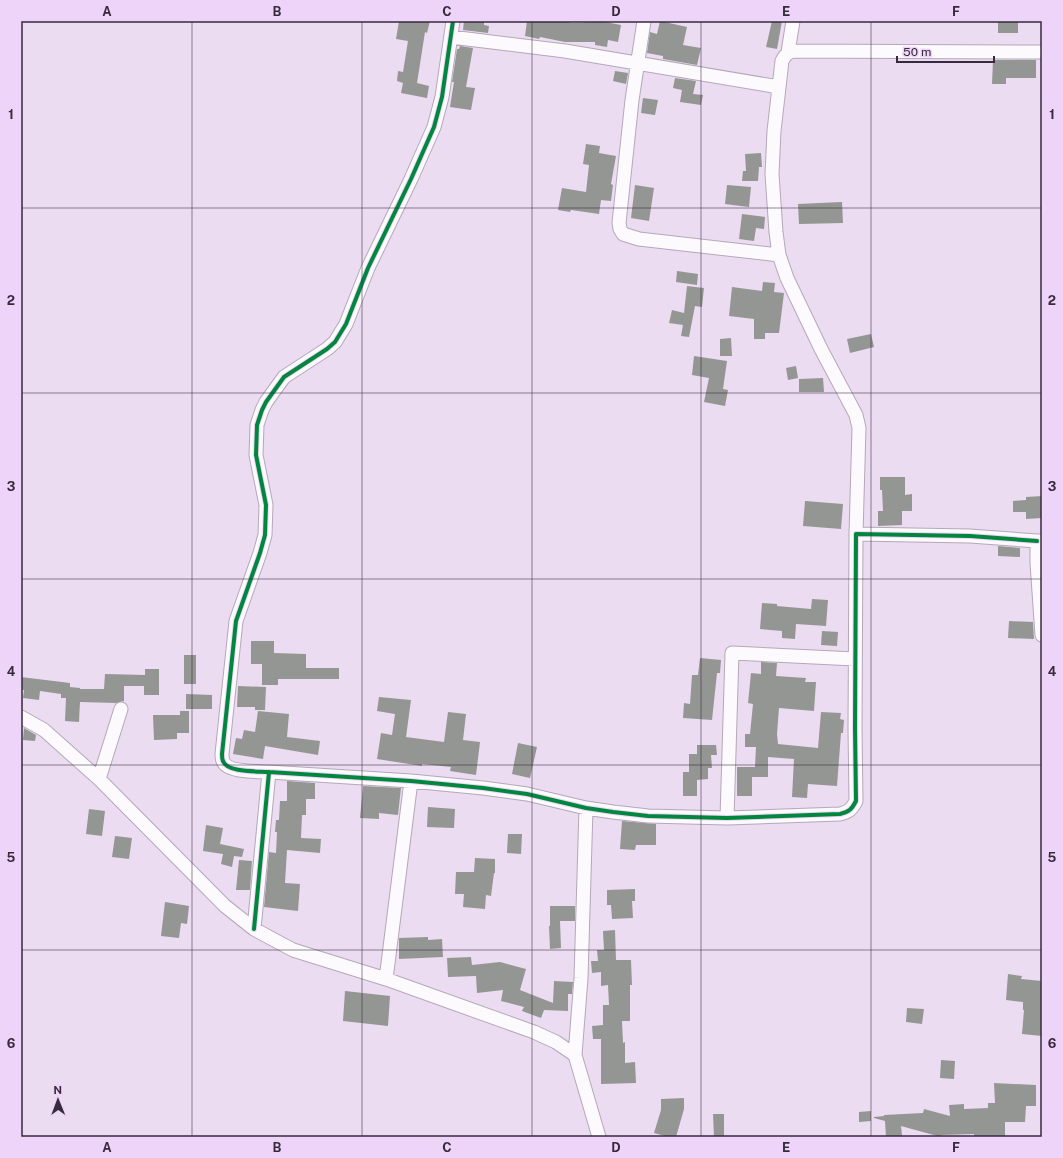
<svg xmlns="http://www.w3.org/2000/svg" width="1063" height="1158" font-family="'Public Sans',sans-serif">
  <rect width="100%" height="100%" fill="#ebdcf1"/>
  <path fill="#949693" d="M 399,21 L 430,21 L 427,33 L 425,32 L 417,83 L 429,86 L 427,98 L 401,93 L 403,83 L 397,81 L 398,71 L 403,72 L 408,41 L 396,39 Z
    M 464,21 L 484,21 L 484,25 L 489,26 L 488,33 L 463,30 Z
    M 527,21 L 570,21 L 570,23 L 599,22 L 600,21 L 621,25 L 618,42 L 608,40 L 607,47 L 595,45 L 595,42 L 565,42 L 540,37 L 539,39 L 525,36 Z
    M 660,21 L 687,27 L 683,45 L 701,48 L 697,65 L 663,59 L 663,56 L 647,53 L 650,32 L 657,34 Z
    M 772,21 L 782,21 L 777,49 L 766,47 Z
    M 998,21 L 1018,21 L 1018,33 L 998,33 Z
    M 460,46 L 473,48 L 466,87 L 475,88 L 471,110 L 450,107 L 454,82 L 452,82 L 457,49 L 459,49 Z
    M 993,60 L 1036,60 L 1036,78 L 1006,78 L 1006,84 L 992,84 Z
    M 615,71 L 628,73 L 626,84 L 613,81 Z
    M 675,78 L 696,81 L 693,94 L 703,95 L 701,105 L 680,102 L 682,90 L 673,88 Z
    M 643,98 L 658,100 L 655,115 L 641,113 Z
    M 586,144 L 600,146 L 599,153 L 616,156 L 611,184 L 613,185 L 611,201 L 601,200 L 599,214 L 571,210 L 570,212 L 558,210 L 562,188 L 586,192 L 589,165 L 583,164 Z
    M 761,153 L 762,167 L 759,167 L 758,181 L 742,181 L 743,171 L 746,171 L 745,154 Z
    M 635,185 L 654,188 L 649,221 L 631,218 Z
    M 727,185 L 751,187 L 749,207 L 725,204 Z
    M 842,202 L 843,223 L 799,224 L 798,204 Z
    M 742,214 L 765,217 L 764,229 L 756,228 L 754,241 L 739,239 Z
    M 677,271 L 698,274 L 697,285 L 676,282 Z
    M 763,282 L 775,283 L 774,292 L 784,293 L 779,333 L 765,333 L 765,339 L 754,339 L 754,319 L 729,316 L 732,287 L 762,291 Z
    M 687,286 L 704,288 L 702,307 L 695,306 L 689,337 L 681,336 L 683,325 L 669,323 L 672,310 L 684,313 Z
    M 871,334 L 874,347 L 850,353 L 847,339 Z
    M 731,338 L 732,356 L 720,356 L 720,339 Z
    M 694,356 L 727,361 L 723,389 L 728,390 L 725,406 L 704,402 L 709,378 L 692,375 Z
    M 796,366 L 798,378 L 788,380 L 786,368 Z
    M 823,378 L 824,392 L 799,392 L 799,379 Z
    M 880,477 L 905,477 L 905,495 L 912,494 L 912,511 L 902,511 L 902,525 L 878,526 L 878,511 L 883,511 L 882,490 L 880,490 Z
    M 1042,496 L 1042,518 L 1026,519 L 1026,512 L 1013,512 L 1013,501 L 1026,500 L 1026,497 Z
    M 805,501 L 843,504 L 841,529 L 803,526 Z
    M 998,546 L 1020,548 L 1020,557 L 998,556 Z
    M 812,599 L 828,600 L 826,626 L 796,624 L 795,639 L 782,638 L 782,631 L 760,629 L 762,603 L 777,604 L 777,606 L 811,609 Z
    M 1009,621 L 1033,622 L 1034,639 L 1008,638 Z
    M 822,631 L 838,632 L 837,646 L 821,645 Z
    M 251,641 L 274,641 L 274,653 L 306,654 L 306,668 L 339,668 L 339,679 L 278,679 L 278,685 L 262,685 L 262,664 L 251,664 Z
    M 184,655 L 196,655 L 196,684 L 184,684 Z
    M 700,658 L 721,660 L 720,673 L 717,673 L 712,720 L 683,718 L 684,703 L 690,704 L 692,675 L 698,675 Z
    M 761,662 L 777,663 L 776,676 L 806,678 L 805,682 L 816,682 L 814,711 L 779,708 L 777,734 L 778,744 L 818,748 L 821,712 L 841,713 L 840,719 L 844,720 L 843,733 L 841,733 L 837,786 L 808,784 L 807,798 L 792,797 L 794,759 L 768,757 L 768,777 L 752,777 L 752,796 L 737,796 L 737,767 L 755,767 L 756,747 L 745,747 L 745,734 L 750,734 L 753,704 L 748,703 L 751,673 L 761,674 Z
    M 145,669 L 159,669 L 159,695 L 144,695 L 144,686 L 124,686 L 124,701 L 116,703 L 80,702 L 79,722 L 65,721 L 66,698 L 61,698 L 61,694 L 40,691 L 39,700 L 23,698 L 24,690 L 21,690 L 21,677 L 70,683 L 70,687 L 80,688 L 80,689 L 104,689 L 105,674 L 145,675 Z
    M 238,686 L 266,687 L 265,710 L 255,710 L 255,707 L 237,707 Z
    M 186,694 L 212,695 L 212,709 L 186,709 Z
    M 379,697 L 411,700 L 406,737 L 444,742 L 448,712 L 466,714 L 463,740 L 480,742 L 476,775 L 450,771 L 451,767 L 422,764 L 422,766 L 377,759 L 381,733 L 392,735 L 395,714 L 377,711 Z
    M 180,711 L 189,711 L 189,733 L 177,733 L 177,739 L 154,740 L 153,715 L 180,715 Z
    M 258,711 L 289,714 L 287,737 L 320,741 L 318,755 L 265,746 L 263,759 L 233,754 L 236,738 L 242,739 L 244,730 L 255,732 Z
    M 24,728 L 36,735 L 35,741 L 23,740 Z
    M 518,743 L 537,747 L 530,778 L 512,774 Z
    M 697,745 L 716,745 L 717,755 L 711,755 L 712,768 L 708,768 L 708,779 L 697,780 L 697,796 L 683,796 L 683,772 L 689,772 L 689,754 L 697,754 Z
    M 287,781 L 315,783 L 315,799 L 306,799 L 306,815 L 302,815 L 301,838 L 321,839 L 320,853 L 287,850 L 285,883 L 300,884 L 298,911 L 264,907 L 269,852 L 276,853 L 277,832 L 275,832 L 276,820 L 279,820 L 280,801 L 287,801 Z
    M 363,786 L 401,788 L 398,815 L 379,813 L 379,819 L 360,818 Z
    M 428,807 L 455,809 L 454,828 L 427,827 Z
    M 89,809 L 105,811 L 102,836 L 86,834 Z
    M 622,821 L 656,824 L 656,845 L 636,845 L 635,850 L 620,849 Z
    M 206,825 L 223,828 L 220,844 L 244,849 L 242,857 L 234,856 L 232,867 L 221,864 L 223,854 L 203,851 Z
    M 508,834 L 522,834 L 521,854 L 507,853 Z
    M 115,836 L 132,838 L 129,859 L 112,857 Z
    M 475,858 L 495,859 L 495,873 L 494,873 L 491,896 L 486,895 L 485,909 L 463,907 L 464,894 L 455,894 L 456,872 L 474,872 Z
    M 239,860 L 252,861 L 250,890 L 236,890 Z
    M 635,889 L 635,901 L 632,901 L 633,918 L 612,919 L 611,905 L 607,905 L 607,890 Z
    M 165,902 L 189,906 L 187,924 L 181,923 L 179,938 L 161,936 Z
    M 550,906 L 575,906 L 575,921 L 560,921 L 561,948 L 550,949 L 549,926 L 550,926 Z
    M 615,930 L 616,960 L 631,960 L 632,985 L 630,985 L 630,1021 L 622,1021 L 623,1043 L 625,1042 L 625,1063 L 635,1062 L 636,1083 L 601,1084 L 601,1039 L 593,1039 L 592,1026 L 603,1025 L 603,1005 L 609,1005 L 608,985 L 601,986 L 601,972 L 592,973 L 591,961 L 598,961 L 597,950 L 604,950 L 603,931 Z
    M 428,937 L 428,940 L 442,939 L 443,957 L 399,959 L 399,938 Z
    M 471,957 L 472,965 L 500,962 L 526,969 L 520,990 L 553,1003 L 554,981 L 573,982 L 572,994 L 568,994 L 568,1011 L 544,1010 L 541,1018 L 522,1011 L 524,1007 L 501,1001 L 503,990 L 477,993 L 476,976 L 448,977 L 447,958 Z
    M 1008,974 L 1022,976 L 1021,979 L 1042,981 L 1042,1036 L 1022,1034 L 1024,1010 L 1023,1010 L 1023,1002 L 1006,1000 Z
    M 345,991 L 390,996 L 388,1026 L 343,1021 Z
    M 907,1008 L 924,1009 L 922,1024 L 906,1022 Z
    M 941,1060 L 955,1061 L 954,1079 L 940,1078 Z
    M 994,1083 L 1036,1085 L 1036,1106 L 1026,1106 L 1025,1122 L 1005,1122 L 1005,1137 L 974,1137 L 974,1134 L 941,1135 L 941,1137 L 901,1126 L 902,1136 L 886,1137 L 885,1121 L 874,1118 L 874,1117 L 884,1116 L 884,1115 L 923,1113 L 924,1109 L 950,1116 L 949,1105 L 964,1104 L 964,1109 L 988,1108 L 988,1103 L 995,1103 Z
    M 684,1098 L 684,1109 L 676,1137 L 669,1137 L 654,1133 L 661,1110 L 661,1099 Z
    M 871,1111 L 871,1121 L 859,1122 L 859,1112 Z
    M 713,1114 L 724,1114 L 724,1137 L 714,1137 Z"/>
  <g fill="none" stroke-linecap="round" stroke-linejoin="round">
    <g stroke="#b4a8b9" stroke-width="15">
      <path id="minor" d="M 644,21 L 632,100 L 619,223 L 620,229 L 623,234 L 639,239 L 779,255
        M 451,37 L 565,51 L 779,87
        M 788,52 L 793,21
        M 856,534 L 859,428 L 856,415 L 821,349 L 787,278 L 779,255 L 776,232 L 772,174 L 774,131 L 782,61 C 785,55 787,53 793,51 L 1042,52
        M 1042,541 L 1037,541 L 1037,563 L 1042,635
        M 21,717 L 44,730 L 99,779 L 225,906 L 254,929 L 293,950 L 386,979 L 534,1032 L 556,1042 L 575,1055 L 599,1137
        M 269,772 C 258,771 227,773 223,761 C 222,759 222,756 222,754 L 236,621 L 260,553 L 265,535 L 266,505 L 256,455 L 257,425 L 262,410 L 266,402 L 284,377 L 327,349 L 335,342 L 346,324 L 368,268 L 411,179 L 434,127 L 442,97 L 453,21
        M 99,779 L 121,709
        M 727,818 L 732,653 L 855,659
        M 254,929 L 269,772 L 411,781 L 483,788 L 527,794 L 586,808 L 613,812 L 648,816 L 727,818 L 840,814 C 849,812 852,809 856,801 L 855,728 L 856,534 L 970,536 L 1037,541
        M 386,979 L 411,781
        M 575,1055 L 581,978 L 586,808"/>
    </g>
    <use href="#minor" stroke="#fcfafd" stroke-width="13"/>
    <g stroke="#efd4f9" stroke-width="6">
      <path id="cycleway" d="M 269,772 C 258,771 227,773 223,761 C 222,759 222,756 222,754 L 236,621 L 260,553 L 265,535 L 266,505 L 256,455 L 257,425 L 262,410 L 266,402 L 284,377 L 327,349 L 335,342 L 346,324 L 368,268 L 411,179 L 434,127 L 442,97 L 453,21
        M 254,929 L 269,772 L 411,781 L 483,788 L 527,794 L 586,808 L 613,812 L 648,816 L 727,818 L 840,814 C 849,812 852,809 856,801 L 855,728 L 856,534 L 970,536 L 1037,541"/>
    </g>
    <use href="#cycleway" stroke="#00873e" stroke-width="4"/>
  </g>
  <path fill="none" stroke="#372a3c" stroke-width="1" stroke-opacity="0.55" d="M 192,21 L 192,1137M 362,21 L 362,1137M 532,21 L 532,1137M 701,21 L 701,1137M 871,21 L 871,1137M 21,208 L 1042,208M 21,393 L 1042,393M 21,579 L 1042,579M 21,765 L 1042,765M 21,950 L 1042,950"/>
  <rect width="1063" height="1158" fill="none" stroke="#efd4f9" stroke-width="44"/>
  <g transform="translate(58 1100) rotate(359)" stroke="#efd4f9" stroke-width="3" paint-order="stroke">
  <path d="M0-3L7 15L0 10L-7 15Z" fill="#372a3c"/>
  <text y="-6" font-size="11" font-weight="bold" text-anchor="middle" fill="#372a3c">N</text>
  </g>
  <path d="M897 56v6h97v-6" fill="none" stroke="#372a3c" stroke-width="2"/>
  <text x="903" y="56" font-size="12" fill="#372a3c" stroke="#efd4f9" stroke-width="3" paint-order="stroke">50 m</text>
  <rect x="22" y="22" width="1019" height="1114" fill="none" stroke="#372a3c" stroke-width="1.5"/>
  <g font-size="13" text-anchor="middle" font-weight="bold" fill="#372a3c">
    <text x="107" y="16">A</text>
    <text x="277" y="16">B</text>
    <text x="447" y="16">C</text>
    <text x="616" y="16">D</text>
    <text x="786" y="16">E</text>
    <text x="956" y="16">F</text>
    <text x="11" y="119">1</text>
    <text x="1052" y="119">1</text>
    <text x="11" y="305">2</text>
    <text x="1052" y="305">2</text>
    <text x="11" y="491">3</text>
    <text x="1052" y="491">3</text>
    <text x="11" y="676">4</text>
    <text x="1052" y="676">4</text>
    <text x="11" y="862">5</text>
    <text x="1052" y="862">5</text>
    <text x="11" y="1048">6</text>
    <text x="1052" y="1048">6</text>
    <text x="107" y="1152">A</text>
    <text x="277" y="1152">B</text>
    <text x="447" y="1152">C</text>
    <text x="616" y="1152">D</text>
    <text x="786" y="1152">E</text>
    <text x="956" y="1152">F</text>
  </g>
</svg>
